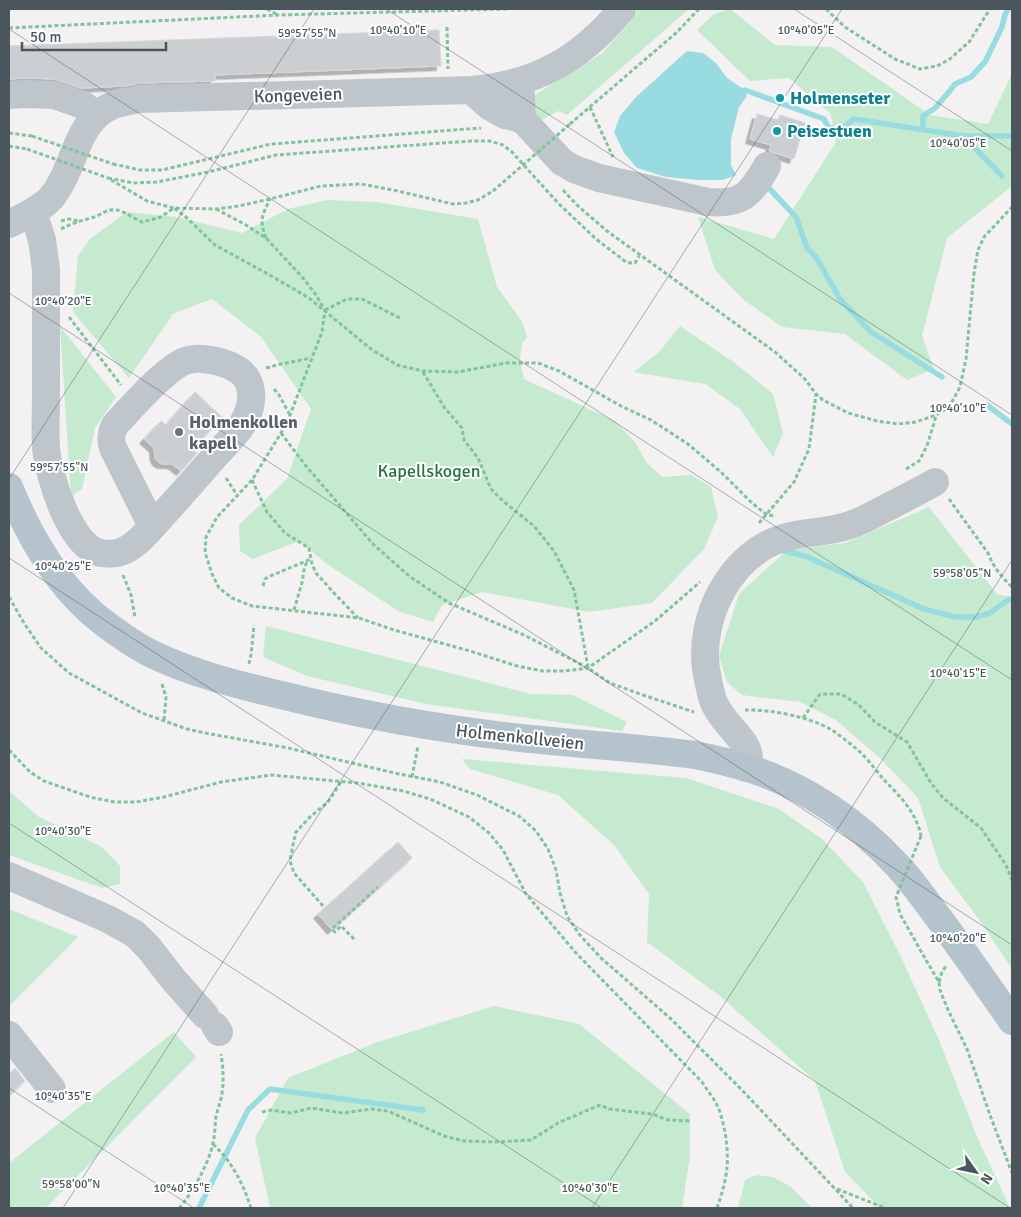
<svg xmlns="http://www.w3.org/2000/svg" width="1021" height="1217" font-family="Signika,sans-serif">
  <defs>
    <filter id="shadow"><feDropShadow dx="-4.5" dy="4.5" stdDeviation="0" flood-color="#0004"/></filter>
  </defs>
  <rect width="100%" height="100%" fill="#f3f1f1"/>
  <path fill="#c5eacf" d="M 638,9 L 689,9 L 567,115 L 558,111 L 540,121 L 528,109 L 533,96 L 601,54 L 627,26 Z
    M 730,9 L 775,45 L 832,47 L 930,115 L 988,124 L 1012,74 L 1012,186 L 947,238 L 922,336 L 934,369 L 907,380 L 845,334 L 782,327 L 744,300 L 715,270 L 698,217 L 774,239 L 836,142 L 831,114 L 789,78 L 750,81 L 697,30 L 714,14 Z
    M 327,200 L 377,202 L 478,219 L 497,287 L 523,323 L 527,338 L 522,343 L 520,359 L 524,379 L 615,421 L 635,442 L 646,462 L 662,477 L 691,475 L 711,487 L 718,517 L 704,549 L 652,603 L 589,612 L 482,592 L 442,605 L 433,622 L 398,611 L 327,564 L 299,541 L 253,559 L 240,551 L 239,525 L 287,479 L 311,409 L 261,337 L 212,299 L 173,314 L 129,378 L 73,312 L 78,256 L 90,239 L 127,212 L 176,217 L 242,233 L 288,209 Z
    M 60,326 L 116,397 L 95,428 L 82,489 L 71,496 Z
    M 680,326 L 735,363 L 773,394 L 783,433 L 773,457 L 740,409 L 705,384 L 634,372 L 660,351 Z
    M 929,507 L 997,594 L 1012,597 L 1012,969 L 983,925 L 940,867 L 918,798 L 881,759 L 836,720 L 800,702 L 742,695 L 727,682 L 719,656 L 739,594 L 787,550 L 845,543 Z
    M 266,626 L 531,694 L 573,695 L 627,722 L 622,731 L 426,704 L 307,676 L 263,657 Z
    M 462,759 L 686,778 L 779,809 L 822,839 L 863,882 L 900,955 L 939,1040 L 978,1139 L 1010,1208 L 880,1208 L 845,1172 L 815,1081 L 720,996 L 647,942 L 649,894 L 615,846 L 558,795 L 470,769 Z
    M 9,791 L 39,817 L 102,847 L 120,866 L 120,884 L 102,888 L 9,855 Z
    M 9,909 L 78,937 L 9,1006 Z
    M 494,1006 L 579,1024 L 690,1114 L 690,1155 L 682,1208 L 270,1208 L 255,1138 L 288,1078 L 378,1042 Z
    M 174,1032 L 196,1057 L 46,1208 L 9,1208 L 9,1163 Z
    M 757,1175 L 773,1177 L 791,1187 L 812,1208 L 738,1208 L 745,1180 Z"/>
  <path fill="#98dce2" d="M 687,51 L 703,53 L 716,63 L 727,78 L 745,90 L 747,96 L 739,107 L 731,139 L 731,165 L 736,175 L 723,180 L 698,180 L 666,177 L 637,168 L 624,153 L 614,132 L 620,116 L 636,97 Z"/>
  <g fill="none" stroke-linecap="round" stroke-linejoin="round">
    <path stroke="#98dce2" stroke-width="5.5" d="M 745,90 L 824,119 L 828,127 L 840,130 L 854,119 L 963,136 L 1012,136
      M 923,129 L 923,116 L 935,108 L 948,93 L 955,84 L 971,77 L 985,62 L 1002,27 L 1005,15 L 1008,9
      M 963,136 L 1002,176
      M 768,187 L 796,217 L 807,248 L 816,257 L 840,299 L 871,332 L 942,377
      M 987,405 L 1012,424
      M 780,550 L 805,556 L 924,609 L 955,617 L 976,617 L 990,613 L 1008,600 L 1012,599
      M 199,1208 L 248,1110 L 270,1089 L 423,1110"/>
  </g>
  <path fill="#cbcfd2" stroke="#d6d8db" filter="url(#shadow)" d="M 439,30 L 441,66 L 215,75 L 215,81 L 139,83 L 125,86 L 81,88 L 55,79 L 26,78 L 9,79 L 9,46 Z
    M 757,114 L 778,120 L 780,115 L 805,123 L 794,159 L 769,151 L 771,145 L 750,139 Z
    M 195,392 L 222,417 L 193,450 L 197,453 L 181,471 L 172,464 L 162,464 L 158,462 L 155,458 L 154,448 L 144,439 L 161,421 L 166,425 Z
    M 398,842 L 412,858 L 332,930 L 318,914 Z
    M 15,1068 L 25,1081 L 9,1096 L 9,1074 Z"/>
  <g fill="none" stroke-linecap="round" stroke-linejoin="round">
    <path stroke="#81c49b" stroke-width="3" stroke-dasharray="4 2.5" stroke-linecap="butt" d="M 267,9 L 278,15
      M 826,9 L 845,27 L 895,59 L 920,69 L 937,66 L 950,59 L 969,42 L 990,9
      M 447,27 L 448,69
      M 9,28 L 278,15 L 507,9
      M 590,107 L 613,157
      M 570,124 L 676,33 L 699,9
      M 9,133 L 32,136
      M 9,146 L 27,149
      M 113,164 L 140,170 L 162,170 L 271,144 L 481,128
      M 108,178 L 133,183 L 157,182 L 208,172 L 276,155 L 471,141 L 490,141 L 503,145 L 512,152 L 558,203 L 596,239 L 626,262 L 631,263 L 635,263 L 639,256
      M 111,180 L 147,201 L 174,208 L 216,209 L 239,206 L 270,199 L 321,186 L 361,184 L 393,190 L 453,204 L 466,203 L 478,200 L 493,191
      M 563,190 L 578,206 L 607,231 L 775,352 L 805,379 L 816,394 L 823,400 L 848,413 L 877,421 L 898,424 L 916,422 L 936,415 L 946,409 L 953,400 L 960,387 L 966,359 L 974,273 L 978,250 L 984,237 L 1012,207
      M 216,209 L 246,225 L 266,238 L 303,278 L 316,295 L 325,310 L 322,332 L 290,415 L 281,433 L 252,480 L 217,517 L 206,537 L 205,552 L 212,574 L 219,588 L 232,598 L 252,606 L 359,618 L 394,630 L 470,651 L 517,666 L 543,671 L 564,671 L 588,668 L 655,621 L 700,582
      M 61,221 L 69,219 L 79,221
      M 61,229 C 70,224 80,221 91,218 C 100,216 107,208 117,210 C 124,211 135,219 142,222 L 161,217 L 174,208 L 187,218 L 215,245 L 275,278 L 309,298 L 371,349 L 397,365 L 423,371 L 458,372 L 506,363 L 538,363 L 559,371 L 621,406 L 651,420 L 688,444 L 722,473 L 752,503 L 767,515 L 776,516
      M 266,238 C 259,219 262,216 270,199
      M 325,310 L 347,299 L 362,299 L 402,319
      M 69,317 L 121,385
      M 266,368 L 281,364 L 311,358
      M 423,372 L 444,407 L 462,428 L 464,440 L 478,458 L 491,489 L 503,501 L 534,526 L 554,551 L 574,590 L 588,667
      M 274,389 L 279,395 L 290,415
      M 281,433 L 306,466 L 373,544 L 409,576 L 449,603 L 524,635 L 588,668 L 610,683 L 640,694 L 694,712
      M 906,469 L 919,461 L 927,446 L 936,416
      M 226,478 L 237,495
      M 252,480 L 267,512 L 285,533 L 309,548 L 312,564 L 316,573 L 334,593 L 358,618
      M 949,499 L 988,553 C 993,567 1002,577 1012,587
      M 759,523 L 794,482 L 809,449 L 816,394
      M 123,575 L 131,595 L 135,617
      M 263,586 L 265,579 L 268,577 L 311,559
      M 9,597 L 24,623 L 41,648 L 69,673 L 142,713 L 187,729 L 205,733 L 288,748 L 399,774 L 440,782 L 477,795 L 519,816 L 536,831 L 548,849 L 556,870 L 560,893 L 567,916 L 579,934 L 601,958 L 670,1018 L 741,1089 L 853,1208
      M 294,610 L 303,579 L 303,573 L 307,561
      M 249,664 L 251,655 L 254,625
      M 162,684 L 166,697 L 164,721
      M 745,710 C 769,709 810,717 830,729 C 840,735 849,743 858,750 C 868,759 877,772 886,782 C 901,797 917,814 921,836
      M 803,718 L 820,694 L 841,694 L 859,705 L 875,722 L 907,742 L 931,783 L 943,798 L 981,828 L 1006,865 L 1012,880
      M 9,750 L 30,772 L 44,781 L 90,797 L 114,802 L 136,802 L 164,797 L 221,782 L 271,775 L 358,783 L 403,791 L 430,799 L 469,817 L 489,833 L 503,850 L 526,894 L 576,953 L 702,1082 C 707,1090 713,1097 717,1105 C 721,1113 723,1123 725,1132 C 730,1163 727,1179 717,1208
      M 412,777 L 418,746
      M 323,906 L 294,873 L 290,861 L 293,845 L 296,832 L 310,817 L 328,802 L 341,782
      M 354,939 L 341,926 L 335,932 L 332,929 L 378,887
      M 926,960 L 939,982 L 940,990 L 948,1010 L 967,1049 L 990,1115 L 1012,1173
      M 939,982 L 942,972 L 946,966
      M 262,1112 L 271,1110 L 291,1113 L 311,1108 L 343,1113 L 371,1109 L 388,1111 L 444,1136 L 464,1141 L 495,1142 L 531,1140 L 558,1123 L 600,1105 L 609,1109 L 652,1114 L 668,1120 L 691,1121
      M 213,1144 C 232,1162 243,1183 251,1208
      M 837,1189 L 885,1208
      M 179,1208 C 191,1196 210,1161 213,1143 C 215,1134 215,1125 216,1116 C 218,1108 221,1101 222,1093 C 224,1080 223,1067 221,1054"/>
    <path stroke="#bec6cb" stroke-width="28" d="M 520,81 L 522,119 L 562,162 L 574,169 L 599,178 L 708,202 C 743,205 751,194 767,166
      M 471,90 L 489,106 L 505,115 L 522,119
      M 9,95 L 25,94 L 54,95 L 83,105 L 97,115
      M 33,212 L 42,240 L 46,269 C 46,309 46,350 46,390 C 46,409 45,428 46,447 C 48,474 70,548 101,553 C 108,554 117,554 123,551 C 138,545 152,527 162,516 C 180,496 198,476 215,456 C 224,446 235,436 242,425 C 245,420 248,413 250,407 C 253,394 251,378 238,370 C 226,362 202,356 188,360 C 168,365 130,409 115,425 C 111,433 110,439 113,448 L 152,526
      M 9,224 C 23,217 40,210 51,198 C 76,169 74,121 113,105 C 121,102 131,101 139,99 L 471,90 C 536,85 582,58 622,9
      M 746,768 C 747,765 749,760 749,757 C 748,744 736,734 729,725 C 723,718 718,711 714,703 C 710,693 708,680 706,669 C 699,617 730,555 783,538 C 804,531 828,533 850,525 C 862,521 873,515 884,509 C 901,500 918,492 935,482
      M 9,876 L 108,919 L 135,934 L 149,948 L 173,979 L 205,1015
      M 215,1026 L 219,1032
      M 9,1035 L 52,1089"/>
    <path stroke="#b4c3cc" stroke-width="28" d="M 9,487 C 30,539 59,589 104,623 C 120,635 137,647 154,655 C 194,674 238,685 281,695 C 357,714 434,728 512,737 C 573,744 634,747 695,755 C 715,759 735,764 754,770 C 807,788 857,822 895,863 C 910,878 922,896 935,913 C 962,949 987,985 1012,1021"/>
    <path stroke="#81c49b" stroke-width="3" stroke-dasharray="4 2.5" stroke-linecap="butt" d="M 32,136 L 113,164
      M 27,149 L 108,178
      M 493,191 L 570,124
      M 921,836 L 896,897 L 900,914 L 926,960"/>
  </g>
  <path fill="none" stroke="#4b565c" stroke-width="1" stroke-opacity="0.45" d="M 386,9 L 1012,415M 794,9 L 1012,151M 9,29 L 1012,680M 9,293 L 1012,945M 9,479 L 314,9M 9,558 L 1010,1208M 9,823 L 602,1208M 9,1088 L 194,1208M 63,1208 L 842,9M 592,1208 L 1012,560"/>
  <g fill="#0f9aa8" stroke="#fff" stroke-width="2">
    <circle cx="780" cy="98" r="5"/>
    <circle cx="777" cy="131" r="5"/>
  </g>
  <circle fill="#6b7280" stroke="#fff" stroke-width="2" cx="179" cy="432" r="5"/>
  <g text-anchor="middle" stroke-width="4" stroke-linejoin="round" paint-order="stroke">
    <g font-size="18" fill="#4b565c" stroke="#fff">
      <text transform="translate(298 95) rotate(-2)" y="6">Kongeveien</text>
      <text transform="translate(520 737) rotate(6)" y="6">Holmenkollveien</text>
    </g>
    <g font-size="18" font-weight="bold" fill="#0d838f" stroke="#fff" text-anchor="start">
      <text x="790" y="104">Holmenseter</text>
      <text x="787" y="137">Peisestuen</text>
    </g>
    <g font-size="18" font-weight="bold" fill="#5b616d" stroke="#fff" text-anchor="start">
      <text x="189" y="428">Holmenkollen<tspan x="189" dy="21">kapell</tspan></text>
    </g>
    <g font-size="18" fill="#237542" stroke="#fff">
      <text x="429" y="477">Kapellskogen</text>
    </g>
  </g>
  <g font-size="12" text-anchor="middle" fill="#4b565c" stroke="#fff" stroke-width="4" stroke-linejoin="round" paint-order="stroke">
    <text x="398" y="34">10°40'10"E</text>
    <text x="806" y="34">10°40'05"E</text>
    <text x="307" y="37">59°57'55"N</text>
    <text x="958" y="147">10°40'05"E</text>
    <text x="63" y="305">10°40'20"E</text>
    <text x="958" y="412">10°40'10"E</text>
    <text x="59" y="471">59°57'55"N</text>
    <text x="63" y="570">10°40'25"E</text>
    <text x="962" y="577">59°58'05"N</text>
    <text x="958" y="677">10°40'15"E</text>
    <text x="63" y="835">10°40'30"E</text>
    <text x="958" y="942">10°40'20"E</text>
    <text x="63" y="1100">10°40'35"E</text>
    <text x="71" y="1188">59°58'00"N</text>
    <text x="182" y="1192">10°40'35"E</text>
    <text x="590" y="1192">10°40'30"E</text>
  </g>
  <rect width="1021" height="1217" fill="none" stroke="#4b565c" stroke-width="20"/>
  <g transform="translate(976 1172) rotate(123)" stroke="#ffffff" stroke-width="4" paint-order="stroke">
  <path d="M0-4L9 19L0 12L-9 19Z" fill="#4b565c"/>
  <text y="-8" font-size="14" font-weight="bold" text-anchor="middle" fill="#4b565c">N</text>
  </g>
  <path d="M22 42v8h144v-8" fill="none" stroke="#4b565c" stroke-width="2.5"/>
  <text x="30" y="42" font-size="15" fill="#4b565c" stroke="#ffffff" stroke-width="4" paint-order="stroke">50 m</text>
</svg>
